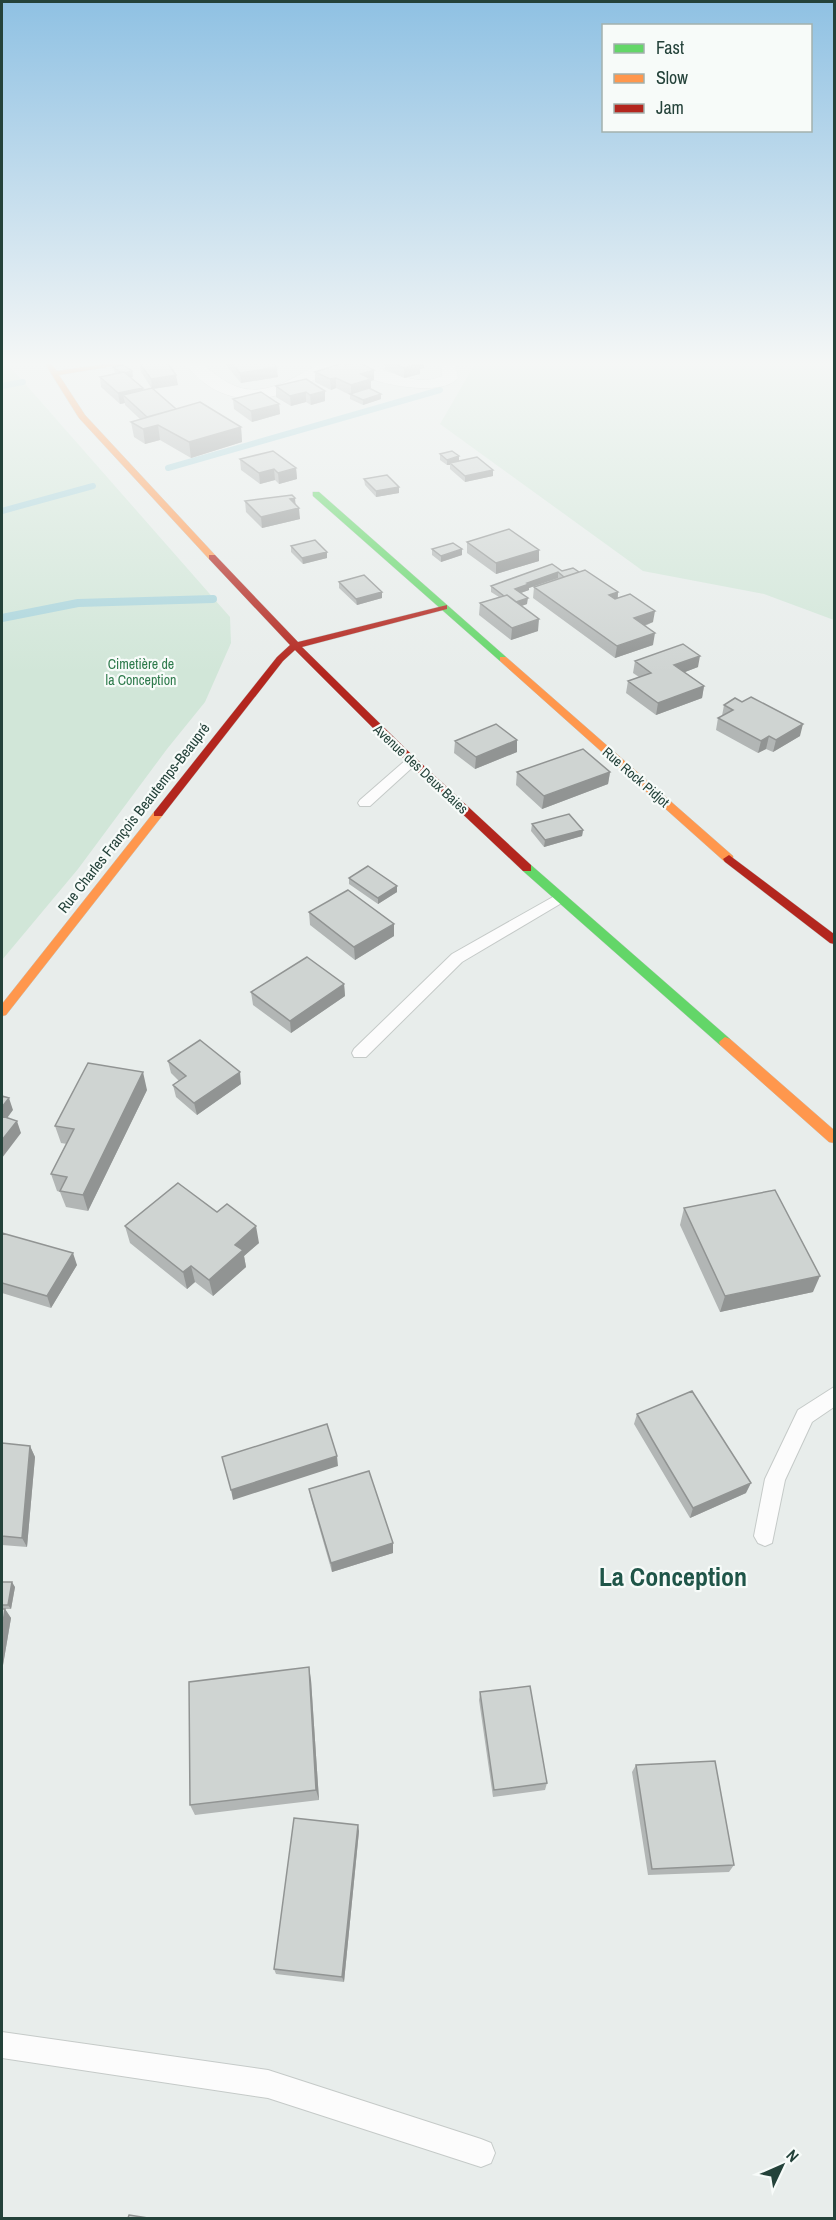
<svg xmlns="http://www.w3.org/2000/svg" width="836" height="2220" font-family="'Archivo Narrow',sans-serif">
  <rect width="100%" height="100%" fill="#e8edeb"/>
  <path fill="#d1e6d8" d="M 2,362 L 6,362 L 230,617 L 231,643 L 205,702 L 167,749 L 78,869 L 2,960 Z
    M 476,362 L 834,362 L 834,620 L 764,594 L 643,571 L 440,424 Z"/>
  <g fill="none" stroke-linecap="round" stroke-linejoin="round">
    <path stroke="#a9d4db" stroke-width="6" d="M 2,386 L 23,382
      M 168,468 L 440,390
      M 2,511 L 93,486"/>
    <path stroke="#a9d4db" stroke-width="8" d="M 2,618 L 78,603 L 213,599"/>
    <g stroke="#c5cac8" stroke-width="2">
      <path id="lane" d="M 411,758 L 417,762 L 415,765 L 370,806 L 360,806 L 358,803 L 360,800 L 407,759 Z
        M 560,893 L 567,898 L 565,901 L 462,962 L 366,1057 L 354,1057 L 352,1053 L 354,1049 L 452,954 Z
        M 834,1387 L 834,1407 L 812,1422 L 785,1480 L 772,1543 L 765,1546 L 758,1543 L 754,1536 L 765,1479 L 798,1410 Z
        M 2,2032 L 268,2070 L 481,2139 L 491,2143 L 495,2153 L 491,2163 L 481,2167 L 268,2098 L 2,2058 Z"/>
    </g>
    <g stroke="#c5cac8" stroke-width="1">
      <path id="street" d="M 184,362 L 201,362 C 235,394 257,398 299,375 C 317,366 317,361 338,362 C 331,371 318,378 308,383 C 263,407 216,406 184,362 Z
        M 340,362 C 346,362 353,361 359,362 C 384,367 415,389 442,376 L 441,362 L 455,362 L 458,378 C 441,400 355,382 340,362 Z"/>
    </g>
    <g stroke="#c3cbc8" stroke-width="1">
      <path id="fast" d="M 313,492 L 319,492 L 506,657 L 506,661 L 500,661 L 313,496 Z
        M 527,864 L 531,865 L 730,1039 L 731,1042 L 730,1045 L 720,1045 L 523,871 L 523,865 Z"/>
    </g>
    <g stroke="#c3cbc8" stroke-width="1">
      <path id="slow" d="M 44,362 L 50,362 L 57,371 L 121,362 L 137,362 L 59,375 L 85,415 L 215,555 L 215,559 L 209,559 L 79,418 Z
        M 500,657 L 506,657 L 733,856 L 733,862 L 725,862 L 500,661 Z
        M 158,811 L 163,814 L 162,816 L 6,1015 L 2,1016 L 2,1004 L 154,812 Z
        M 725,1037 L 730,1039 L 834,1130 L 834,1143 L 829,1142 L 720,1045 L 719,1042 Z"/>
    </g>
    <g stroke="#c3cbc8" stroke-width="1">
      <path id="jam" d="M 209,555 L 215,555 L 298,642 L 447,605 L 447,609 L 302,647 L 409,752 L 531,865 L 531,871 L 523,871 L 402,757 L 295,650 L 283,661 L 162,816 L 154,816 L 154,812 L 277,657 L 290,645 L 209,559 Z
        M 729,855 L 834,934 L 834,944 L 830,943 L 725,862 L 723,859 Z"/>
    </g>
    <use href="#lane" fill="#fcfcfc" fill-rule="evenodd"/>
    <use href="#street" fill="#fcfcfc" fill-rule="evenodd"/>
    <use href="#fast" fill="#63d668" fill-rule="evenodd"/>
    <use href="#slow" fill="#ff974d" fill-rule="evenodd"/>
    <use href="#jam" fill="#b3261e" fill-rule="evenodd"/>
  </g>
  <path fill="#b2b6b5" d="M 139,362 L 178,385 L 153,389 L 176,409 L 241,427 L 242,442 L 191,458 L 160,440 L 145,444 L 134,437 L 131,422 L 140,419 L 125,405 L 125,403 L 120,404 L 101,387 L 100,377 L 115,373 L 113,367 L 132,371 L 133,377 L 130,377 L 143,390 L 152,389 L 141,372 Z
    M 225,362 L 273,362 L 278,377 L 241,383 L 225,364 Z
    M 380,362 L 424,362 L 424,368 L 420,369 L 420,374 L 404,378 L 385,369 L 385,365 Z
    M 315,372 L 374,380 L 371,381 L 371,389 L 381,399 L 363,405 L 350,399 L 350,395 L 336,388 L 331,390 L 315,382 Z
    M 306,379 L 325,401 L 311,405 L 306,402 L 291,406 L 276,397 L 276,386 Z
    M 233,399 L 279,404 L 280,414 L 252,422 L 234,409 Z
    M 440,454 L 459,456 L 459,461 L 493,476 L 465,482 L 450,469 L 450,465 L 447,465 L 440,460 Z
    M 240,459 L 296,468 L 297,479 L 279,484 L 275,480 L 260,484 L 241,470 Z
    M 364,479 L 399,487 L 399,493 L 376,497 L 365,485 Z
    M 245,501 L 296,505 L 300,519 L 262,528 L 246,512 Z
    M 467,542 L 539,550 L 539,561 L 496,574 L 467,553 Z
    M 291,546 L 327,558 L 303,564 L 291,552 Z
    M 432,549 L 462,555 L 441,562 L 432,555 Z
    M 562,571 L 579,572 L 618,592 L 618,598 L 653,622 L 645,626 L 653,645 L 615,658 L 533,598 L 534,587 L 558,578 L 529,588 L 529,590 L 521,593 L 527,604 L 521,606 L 538,631 L 511,640 L 479,615 L 480,603 L 499,597 L 491,592 L 491,586 Z
    M 339,582 L 382,592 L 382,598 L 357,605 L 339,588 Z
    M 635,661 L 698,667 L 685,672 L 704,686 L 702,698 L 656,715 L 626,693 L 628,681 L 639,677 L 633,673 Z
    M 742,702 L 800,736 L 773,752 L 766,749 L 758,753 L 716,730 L 718,718 L 722,716 L 724,705 Z
    M 517,740 L 517,752 L 475,769 L 454,753 L 455,741 Z
    M 517,772 L 610,772 L 608,784 L 542,809 L 516,785 Z
    M 532,824 L 583,830 L 582,836 L 544,847 L 531,831 Z
    M 349,878 L 397,886 L 397,892 L 378,904 L 349,884 Z
    M 309,912 L 394,924 L 394,936 L 355,960 L 310,925 Z
    M 344,984 L 345,996 L 291,1033 L 253,1005 L 251,992 Z
    M 168,1061 L 241,1084 L 197,1115 L 176,1097 L 173,1085 L 179,1081 L 171,1073 Z
    M 147,1090 L 88,1211 L 66,1207 L 60,1192 L 57,1191 L 51,1174 L 67,1144 L 61,1143 L 55,1126 Z
    M 684,1208 L 813,1292 L 720,1312 L 680,1225 Z
    M 125,1226 L 259,1243 L 244,1256 L 246,1267 L 213,1296 L 195,1282 L 187,1289 L 130,1243 Z
    M 2,1233 L 77,1265 L 51,1308 L 2,1293 Z
    M 637,1414 L 746,1493 L 690,1518 L 634,1424 Z
    M 2,1443 L 30,1446 L 35,1457 L 27,1547 L 2,1545 Z
    M 309,1489 L 393,1543 L 393,1553 L 332,1572 L 311,1499 Z
    M 2,1582 L 15,1587 L 11,1609 L 5,1609 L 11,1618 L 2,1671 Z
    M 311,1680 L 319,1800 L 195,1815 L 190,1805 Z
    M 480,1692 L 547,1783 L 545,1790 L 493,1797 L 479,1700 Z
    M 636,1765 L 734,1865 L 729,1872 L 648,1875 L 632,1772 Z
    M 359,1831 L 344,1982 L 276,1974 L 274,1969 Z"/>
  <path fill="#919493" d="M 415,362 L 424,362 L 424,368 L 420,369 L 420,374 L 404,378 L 404,368 Z
    M 277,367 L 278,377 L 241,383 L 240,373 Z
    M 374,370 L 374,380 L 371,381 L 371,389 L 351,394 L 351,385 L 361,374 Z
    M 132,371 L 133,377 L 123,379 L 122,374 Z
    M 176,375 L 178,385 L 152,389 L 151,379 Z
    M 336,378 L 336,388 L 331,390 L 330,379 Z
    M 143,388 L 144,399 L 123,395 L 125,403 L 120,404 L 118,393 Z
    M 325,391 L 325,401 L 311,405 L 310,395 Z
    M 306,392 L 306,402 L 291,406 L 290,396 Z
    M 381,394 L 381,399 L 363,405 L 363,400 Z
    M 279,404 L 280,414 L 252,422 L 251,411 Z
    M 151,421 L 158,425 L 160,440 L 145,444 L 143,429 Z
    M 241,427 L 242,442 L 191,458 L 189,442 Z
    M 459,456 L 459,462 L 450,463 L 450,465 L 447,465 L 447,460 Z
    M 296,468 L 297,479 L 279,484 L 278,473 Z
    M 274,469 L 275,480 L 260,484 L 259,473 Z
    M 493,470 L 493,476 L 465,482 L 465,476 Z
    M 399,487 L 399,493 L 376,497 L 376,491 Z
    M 295,498 L 296,509 L 299,508 L 300,519 L 262,528 L 261,517 L 290,499 Z
    M 462,549 L 462,555 L 441,562 L 441,556 Z
    M 539,550 L 539,561 L 496,574 L 496,563 Z
    M 327,552 L 327,558 L 303,564 L 302,558 Z
    M 558,572 L 558,578 L 529,588 L 529,590 L 515,595 L 515,589 L 527,583 Z
    M 382,592 L 382,598 L 357,605 L 356,599 Z
    M 618,592 L 617,604 L 609,595 Z
    M 528,598 L 527,604 L 513,609 L 514,602 Z
    M 655,611 L 653,622 L 632,630 L 634,618 Z
    M 539,619 L 538,631 L 511,640 L 512,628 Z
    M 655,633 L 653,645 L 615,658 L 617,646 Z
    M 700,656 L 698,667 L 672,677 L 674,665 Z
    M 704,686 L 702,698 L 656,715 L 658,703 Z
    M 803,724 L 800,736 L 773,752 L 776,740 Z
    M 769,736 L 766,749 L 758,753 L 761,741 Z
    M 517,740 L 517,752 L 475,769 L 476,757 Z
    M 610,772 L 608,784 L 542,809 L 544,796 Z
    M 583,830 L 582,836 L 544,847 L 545,840 Z
    M 397,886 L 397,892 L 378,904 L 378,898 Z
    M 394,924 L 394,936 L 355,960 L 354,947 Z
    M 344,984 L 345,996 L 291,1033 L 290,1021 Z
    M 143,1072 L 147,1090 L 88,1211 L 83,1195 Z
    M 240,1072 L 241,1084 L 197,1115 L 194,1103 Z
    M 9,1098 L 13,1110 L 2,1125 L 2,1107 Z
    M 17,1121 L 21,1133 L 2,1158 L 2,1140 Z
    M 256,1226 L 259,1243 L 244,1256 L 246,1267 L 213,1296 L 209,1280 L 235,1245 Z
    M 73,1253 L 77,1265 L 51,1308 L 47,1296 Z
    M 191,1266 L 195,1282 L 187,1289 L 183,1272 Z
    M 820,1276 L 813,1292 L 720,1312 L 725,1296 Z
    M 30,1446 L 35,1457 L 27,1547 L 22,1538 Z
    M 337,1456 L 338,1466 L 233,1500 L 231,1490 Z
    M 751,1483 L 746,1493 L 690,1518 L 693,1508 Z
    M 393,1543 L 393,1553 L 332,1572 L 331,1563 Z
    M 12,1582 L 15,1587 L 11,1609 L 8,1605 Z
    M 5,1609 L 11,1618 L 2,1671 L 2,1629 Z
    M 309,1667 L 311,1680 L 319,1800 L 316,1790 Z
    M 358,1825 L 359,1831 L 344,1982 L 342,1977 Z"/>
  <path fill="#cfd4d2" stroke="#919493" stroke-width="1.5" d="M 139,362 L 167,362 L 176,375 L 151,379 Z
    M 231,362 L 273,362 L 277,367 L 240,373 Z
    M 357,362 L 374,370 L 361,374 L 371,379 L 351,385 L 336,378 L 330,379 L 315,372 L 343,363 L 346,365 Z
    M 391,362 L 417,362 L 420,363 L 404,368 Z
    M 123,365 L 132,371 L 125,373 L 124,372 L 120,372 L 113,367 Z
    M 124,372 L 143,388 L 118,393 L 100,377 Z
    M 306,379 L 325,391 L 310,395 L 306,392 L 290,396 L 276,386 Z
    M 152,388 L 176,409 L 147,417 L 123,395 Z
    M 369,388 L 381,394 L 363,400 L 350,394 Z
    M 261,392 L 279,404 L 251,411 L 233,399 Z
    M 200,402 L 241,427 L 189,442 L 158,425 L 143,429 L 131,422 Z
    M 273,451 L 296,468 L 278,473 L 274,469 L 259,473 L 240,459 Z
    M 452,451 L 459,456 L 447,460 L 440,454 Z
    M 477,457 L 493,470 L 465,476 L 450,463 Z
    M 387,475 L 399,487 L 376,491 L 364,479 Z
    M 292,495 L 295,498 L 290,499 L 299,508 L 261,517 L 245,501 Z
    M 509,529 L 539,550 L 496,563 L 467,542 Z
    M 315,540 L 327,552 L 302,558 L 291,546 Z
    M 453,543 L 462,549 L 441,556 L 432,549 Z
    M 552,564 L 562,571 L 573,568 L 579,572 L 564,577 L 558,572 L 527,583 L 529,584 L 515,589 L 528,598 L 516,602 L 507,595 L 504,596 L 491,586 Z
    M 585,570 L 618,592 L 609,595 L 615,599 L 630,594 L 655,611 L 634,618 L 655,633 L 617,646 L 534,587 Z
    M 364,575 L 382,592 L 356,599 L 339,582 Z
    M 507,595 L 539,619 L 512,628 L 480,603 Z
    M 683,644 L 700,656 L 674,665 L 704,686 L 658,703 L 628,681 L 651,673 L 635,661 Z
    M 751,697 L 803,724 L 776,740 L 769,736 L 761,741 L 718,718 L 733,710 L 724,705 L 735,698 L 742,702 Z
    M 496,724 L 517,740 L 476,757 L 455,741 Z
    M 583,749 L 610,772 L 544,796 L 517,772 Z
    M 569,814 L 583,830 L 545,840 L 532,824 Z
    M 368,866 L 397,886 L 378,898 L 349,878 Z
    M 348,890 L 394,924 L 354,947 L 309,912 Z
    M 307,957 L 344,984 L 290,1021 L 251,992 Z
    M 200,1040 L 240,1072 L 194,1103 L 173,1085 L 186,1076 L 168,1061 Z
    M 88,1063 L 143,1072 L 83,1195 L 60,1191 L 67,1177 L 51,1174 L 74,1129 L 55,1126 Z
    M 2,1096 L 9,1098 L 2,1107 Z
    M 2,1116 L 17,1121 L 2,1140 Z
    M 178,1183 L 217,1212 L 227,1204 L 256,1226 L 235,1245 L 243,1250 L 209,1280 L 191,1266 L 183,1272 L 125,1226 Z
    M 775,1190 L 820,1276 L 725,1296 L 684,1208 Z
    M 2,1233 L 73,1253 L 47,1296 L 2,1283 Z
    M 692,1391 L 751,1483 L 693,1508 L 637,1414 Z
    M 327,1424 L 337,1456 L 231,1490 L 222,1457 Z
    M 2,1443 L 30,1446 L 22,1538 L 2,1536 Z
    M 369,1471 L 393,1543 L 331,1563 L 309,1489 Z
    M 2,1582 L 12,1582 L 8,1605 L 2,1605 Z
    M 2,1609 L 5,1609 L 2,1629 Z
    M 309,1667 L 316,1790 L 190,1805 L 189,1682 Z
    M 530,1686 L 547,1783 L 494,1790 L 480,1692 Z
    M 715,1761 L 734,1865 L 652,1869 L 636,1765 Z
    M 294,1818 L 358,1825 L 342,1977 L 274,1969 Z
    M 129,2215 L 148,2218 L 128,2218 Z"/>
  <linearGradient id="sky" x2="0" y2="1"><stop stop-color="#8fc1e3"/><stop offset="0.54" stop-color="#f5f7f6"/><stop offset="1" stop-color="#f5f7f6" stop-opacity="0"/></linearGradient>
  <rect width="836" height="673" fill="url(#sky)"/>
  <g text-anchor="middle" stroke-width="4.5" stroke-linejoin="round" paint-order="stroke">
    <g font-size="14" fill="#2d7a4b" stroke="#f7fbf9">
      <text x="141" y="669">Cimetière de<tspan x="141" dy="16">la Conception</tspan></text>
    </g>
    <g font-size="14" fill="#24423a" stroke="#f7fbf9">
      <text transform="translate(421 769) rotate(43)" y="5">Avenue des Deux Baies</text>
      <text transform="translate(636 777) rotate(41)" y="5">Rue Rock Pidjot</text>
    </g>
    <g font-size="15" fill="#24423a" stroke="#f7fbf9">
      <text transform="translate(134 818) rotate(-52)" y="5">Rue Charles François Beautemps-Beaupré</text>
    </g>
    <g font-size="26" font-weight="bold" fill="#1f5548" stroke="#f7fbf9">
      <text x="673" y="1586">La Conception</text>
    </g>
  </g>
  <rect width="836" height="2220" fill="none" stroke="#24423a" stroke-width="6"/>
  <rect x="602" y="24" width="210" height="108" fill="#f7fbf9" stroke="#a3b1ad" stroke-width="1.5"/>
  <rect x="614" y="44" width="30" height="9" fill="#63d668" stroke="#a3b1ad" stroke-width="1.5"/>
  <text x="656" y="54" font-size="18" fill="#24423a">Fast</text>
  <rect x="614" y="74" width="30" height="9" fill="#ff974d" stroke="#a3b1ad" stroke-width="1.5"/>
  <text x="656" y="84" font-size="18" fill="#24423a">Slow</text>
  <rect x="614" y="104" width="30" height="9" fill="#b3261e" stroke="#a3b1ad" stroke-width="1.5"/>
  <text x="656" y="114" font-size="18" fill="#24423a">Jam</text>
  <g transform="translate(782 2166) rotate(46)" stroke="#f7fbf9" stroke-width="4.5" paint-order="stroke">
  <path d="M0-4.5L10 22L0 15L-10 22Z" fill="#24423a"/>
  <text y="-9" font-size="16" font-weight="bold" text-anchor="middle" fill="#24423a">N</text>
  </g>
</svg>
